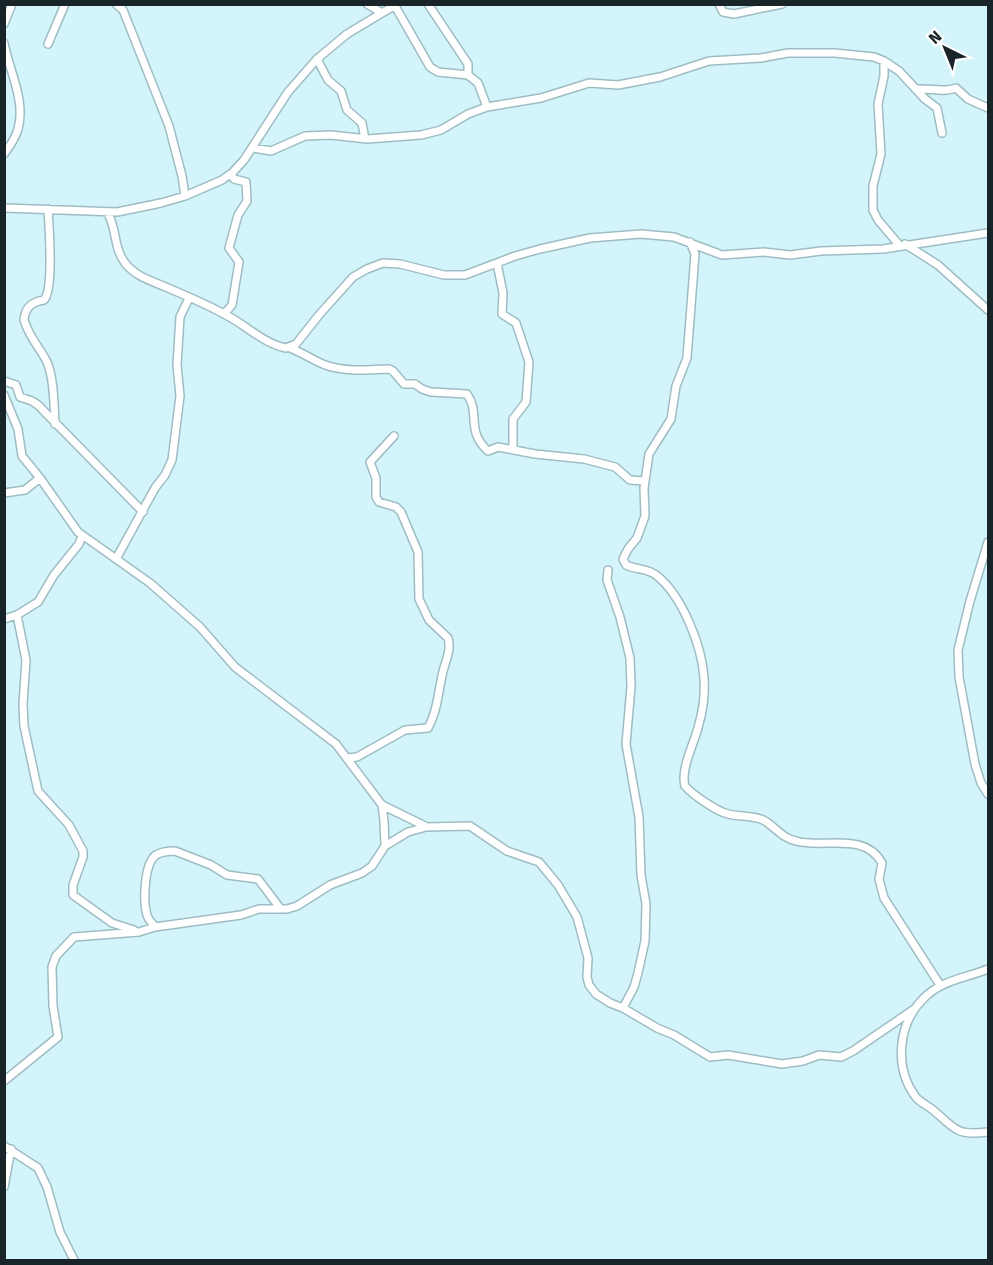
<svg xmlns="http://www.w3.org/2000/svg" width="993" height="1265" font-family="'Fira Sans',sans-serif">
  <rect width="100%" height="100%" fill="#d4f4fb"/>
  <g fill="none" stroke-linecap="round" stroke-linejoin="round">
    <g stroke="#9ebdc3" stroke-width="10">
      <path id="street" d="M 116,4 L 123,10 L 169,126 L 182,176 L 185,196
        M 367,4 L 382,13
        M 428,4 L 468,64 L 468,75 L 478,83 L 487,107
        M 719,4 L 723,12 L 734,14 L 782,4
        M 395,6 L 430,67 L 438,72 L 468,75
        M 4,24 L 12,4
        M 4,43 C 9,70 26,101 18,129 C 16,137 10,146 4,154
        M 48,44 L 65,4
        M 317,59 L 328,80 L 341,91 L 347,110 L 362,123 L 365,139
        M 884,61 L 899,71 L 925,99 L 937,108 L 942,133
        M 916,89 C 930,88 944,93 956,88 L 968,99 L 988,108
        M 253,148 L 271,151 L 305,136 L 331,135 L 367,139 L 421,135 L 441,130 L 468,114 L 487,107 L 541,98 L 589,83 L 618,85 L 660,77 L 709,61 L 761,58 L 788,53 L 835,53 L 874,57 L 884,61 L 884,76 L 878,104 L 881,154 L 873,186 L 873,210 L 878,220 L 900,246
        M 4,208 L 117,212 L 161,203 L 185,196 L 222,180 L 233,172 L 244,160 L 288,92 L 317,59 L 347,34 L 397,4
        M 48,209 C 49,227 54,289 44,300 C 32,302 25,307 24,320 C 30,339 39,346 47,362 C 54,378 54,406 55,424
        M 107,212 C 117,227 113,247 125,263 C 136,277 152,281 168,288 C 187,296 208,305 226,315 C 246,325 264,344 286,348 L 296,344 L 319,315 L 353,277 L 367,269 L 383,263 L 400,264 L 444,275 L 465,275 L 515,256 L 540,249 L 590,238 L 641,234 L 674,237 L 722,255 L 764,252 L 790,255 L 821,251 L 883,249 L 988,233
        M 690,242 L 695,254 L 687,358 L 676,386 L 671,419 L 649,454 L 644,488 L 645,516 L 637,538 L 628,549 L 623,559 L 626,565 C 636,570 647,568 656,575 C 682,595 702,646 704,678 C 705,693 703,710 699,724 C 695,742 680,769 685,786 C 693,795 716,811 728,814 C 739,817 756,815 765,821 C 776,828 782,838 796,841 C 823,849 864,831 882,863 L 879,879 L 884,898 L 940,985
        M 905,244 L 938,265 L 988,310
        M 497,263 L 503,293 L 502,314 L 516,323 L 529,362 L 526,402 L 513,419 L 513,450
        M 224,314 L 232,305 L 239,262 L 229,248 L 238,215 L 247,201 L 246,182 L 234,179 L 231,174
        M 290,348 C 303,353 313,360 325,365 C 345,372 368,370 389,369 L 393,371 L 404,384 L 415,384 L 422,389 L 431,392 L 467,394 C 481,414 465,430 488,451 L 498,447 L 535,454 L 584,459 L 615,467 L 630,480 L 644,481
        M 4,381 L 16,385 L 20,397 L 32,401 L 38,405 L 143,512
        M 4,395 L 18,429 L 22,456 L 40,478 L 78,532 L 150,583 L 200,627 L 235,667 L 336,744 L 382,805 L 384,821 L 385,846 L 372,866 L 362,873 L 330,885 L 297,906 L 287,909 L 259,909 L 241,915 L 155,927 L 139,932 L 74,937 L 56,956 L 52,967 L 53,1006 L 58,1037 L 4,1081
        M 4,493 L 25,490 L 40,478
        M 988,542 L 970,601 L 958,650 L 959,677 L 975,764 L 981,783 L 988,794
        M 116,559 L 155,488 L 165,475 L 172,460 L 180,396 L 177,365 L 180,317 L 189,298
        M 608,570 L 607,580 L 620,617 L 630,658 L 631,687 L 626,744 L 639,817 L 641,875 L 646,904 L 645,941 L 638,973 L 634,987 L 623,1008
        M 17,615 L 26,660 L 23,704 L 24,726 L 38,791 L 69,825 L 83,851 L 83,857 L 73,885 L 73,895 L 112,923 L 134,930
        M 4,619 L 17,615 L 38,602 L 54,575 L 79,544 L 82,536
        M 347,758 L 357,757 L 405,730 L 428,728 C 437,712 438,694 442,676 C 444,663 452,652 448,638 L 429,620 L 419,599 L 418,552 L 401,512 L 396,507 L 379,502 L 376,497 L 376,478 L 370,462 L 394,436
        M 382,805 L 427,827 L 470,826 L 507,851 L 539,862 L 558,885 L 577,917 L 588,958 L 587,977 L 589,985 L 596,994 L 610,1003 L 623,1008 L 657,1028 L 674,1035 L 710,1057 L 728,1055 L 782,1064 L 803,1061 L 819,1055 L 841,1057 L 853,1051 L 913,1010
        M 385,846 L 408,832 L 426,827
        M 155,927 C 152,923 148,919 147,915 C 143,902 144,863 156,855 C 161,852 170,851 175,851 L 211,865 L 227,875 L 258,879 L 280,908
        M 988,969 C 966,978 941,980 923,999 C 898,1024 894,1067 915,1096 C 919,1102 927,1105 933,1110 C 956,1129 955,1136 988,1132
        M 4,1146 L 38,1168 L 47,1187 L 60,1232 L 74,1260
        M 4,1187 L 11,1149"/>
    </g>
    <use href="#street" stroke="#fff" stroke-width="7"/>
  </g>
  <rect width="993" height="1265" fill="none" stroke="#182427" stroke-width="12"/>
  <g transform="translate(945 48) rotate(317)" stroke="#ffffff" stroke-width="4.5" paint-order="stroke">
  <path d="M0-4.5L10 22L0 15L-10 22Z" fill="#182427"/>
  <text y="-9" font-size="16" font-weight="bold" text-anchor="middle" fill="#182427">N</text>
  </g>
</svg>
